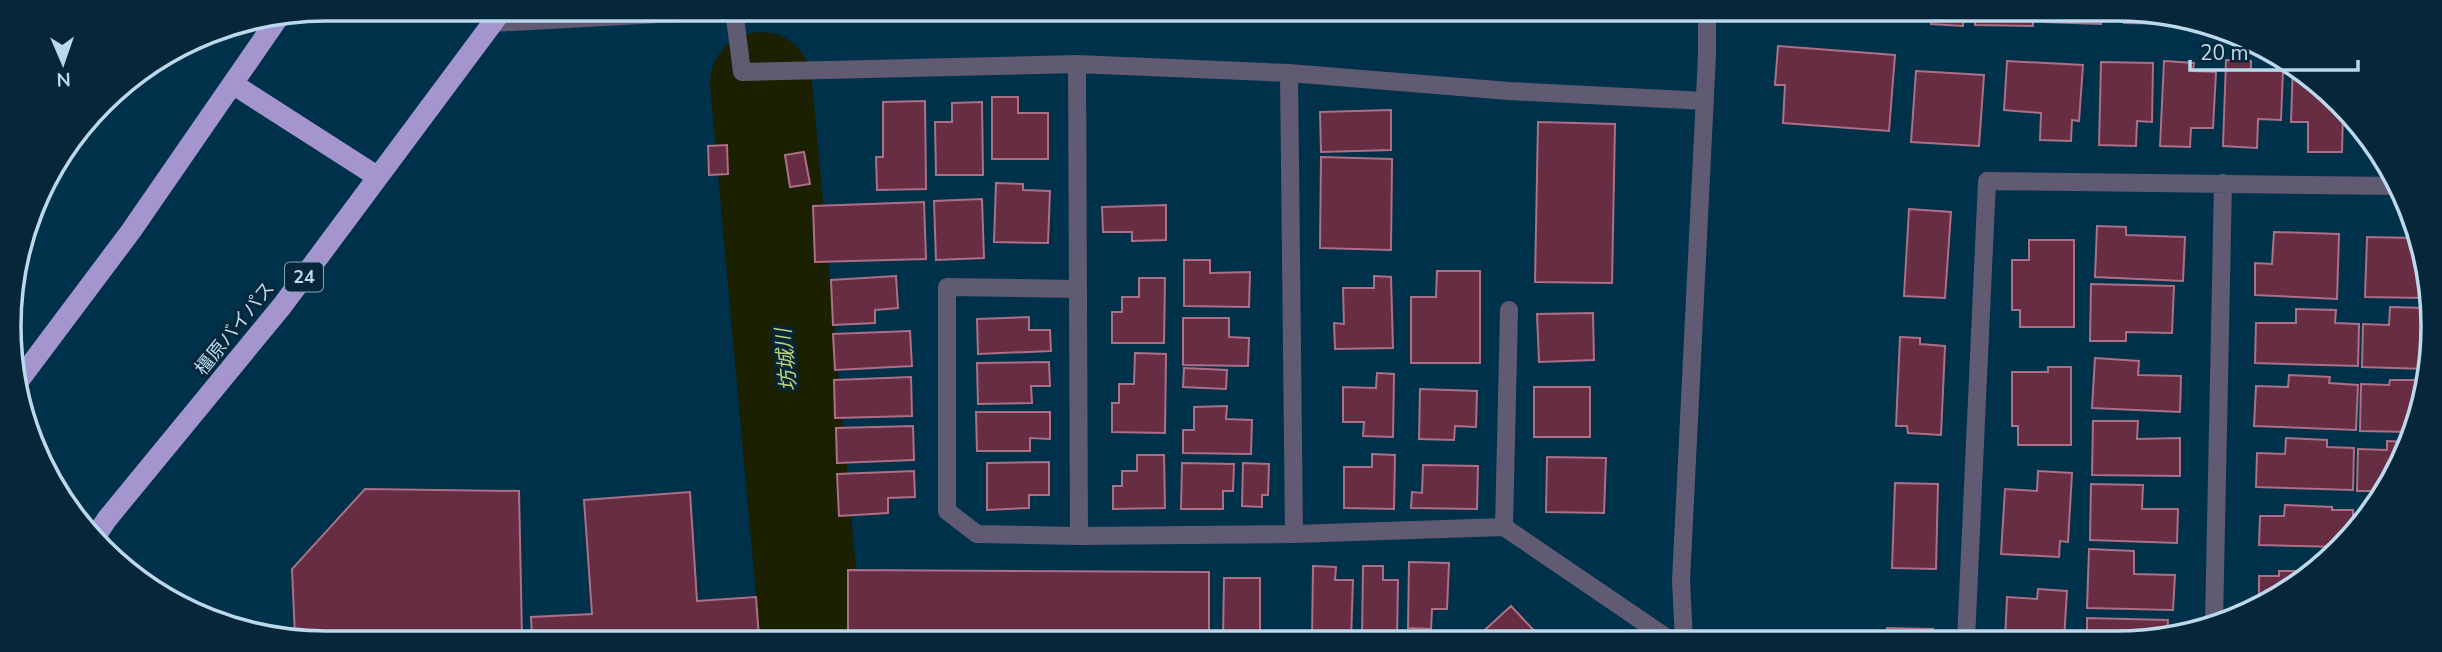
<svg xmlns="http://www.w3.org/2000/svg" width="2442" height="652" font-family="'Nunito Sans','Noto Sans JP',sans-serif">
  <rect width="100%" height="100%" fill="#00314a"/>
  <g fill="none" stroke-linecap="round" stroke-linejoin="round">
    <path stroke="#1b2001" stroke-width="102" d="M 761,83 L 811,638"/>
  </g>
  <path fill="#662d43" stroke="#ad6f85" stroke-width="2" d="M 1932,14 L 1964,14 L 1963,26 L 1931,24 Z
    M 1975,14 L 2033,14 L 2033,26 L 1975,25 Z
    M 2045,14 L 2102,15 L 2101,24 L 2044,22 Z
    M 2120,15 L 2177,15 L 2178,24 L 2124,23 L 2123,17 L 2120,18 Z
    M 1778,46 L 1895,55 L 1889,131 L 1783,123 L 1785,85 L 1775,85 Z
    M 2226,60 L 2251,61 L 2251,70 L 2283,71 L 2281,120 L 2258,119 L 2257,148 L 2223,146 Z
    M 2007,61 L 2083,65 L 2079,121 L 2072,120 L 2071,141 L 2040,140 L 2041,113 L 2004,110 Z
    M 2164,61 L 2194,63 L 2193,71 L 2216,72 L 2213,128 L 2191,128 L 2190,147 L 2160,146 Z
    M 2101,62 L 2153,63 L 2152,122 L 2137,121 L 2136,146 L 2099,145 Z
    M 2293,63 L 2343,113 L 2342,152 L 2308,152 L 2308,122 L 2291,122 Z
    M 1916,71 L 1984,75 L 1979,146 L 1911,142 Z
    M 992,97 L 1018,97 L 1018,113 L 1048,113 L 1048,159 L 992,159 Z
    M 925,101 L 926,189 L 877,190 L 876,157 L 883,157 L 883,102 Z
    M 982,102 L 983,175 L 936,175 L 935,122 L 952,122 L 952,103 Z
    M 1391,110 L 1391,150 L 1321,152 L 1320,112 Z
    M 1538,122 L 1615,124 L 1612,283 L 1535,282 Z
    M 727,145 L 728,174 L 709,175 L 708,146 Z
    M 804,152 L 810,184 L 790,187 L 785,155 Z
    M 1321,157 L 1392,159 L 1391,250 L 1320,248 Z
    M 996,183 L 1023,184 L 1023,190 L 1050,191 L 1048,243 L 994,242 Z
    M 982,199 L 984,258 L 936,260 L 934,201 Z
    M 924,202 L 926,259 L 815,262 L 813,206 Z
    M 1166,205 L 1166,240 L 1132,241 L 1132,232 L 1103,232 L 1102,207 Z
    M 1909,209 L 1951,212 L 1945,298 L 1904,296 Z
    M 2097,226 L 2126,227 L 2126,235 L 2185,237 L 2183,281 L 2095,277 Z
    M 2274,232 L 2339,234 L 2337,299 L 2255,295 L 2255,263 L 2272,264 Z
    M 2367,237 L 2416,238 L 2427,264 L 2427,298 L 2365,297 Z
    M 2029,240 L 2074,240 L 2074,327 L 2020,327 L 2020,310 L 2012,310 L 2012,260 L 2029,260 Z
    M 1184,260 L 1210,260 L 1210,273 L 1250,272 L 1249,307 L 1184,306 Z
    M 1437,271 L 1480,271 L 1480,363 L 1411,363 L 1411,297 L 1436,297 Z
    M 896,276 L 898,308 L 875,310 L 875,323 L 833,325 L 831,280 Z
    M 1374,276 L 1391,277 L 1393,348 L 1335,349 L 1334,323 L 1344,324 L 1343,288 L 1374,288 Z
    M 1139,278 L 1165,278 L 1164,343 L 1112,343 L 1112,312 L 1122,312 L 1122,297 L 1139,297 Z
    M 2091,284 L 2174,286 L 2172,333 L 2126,332 L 2126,341 L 2090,341 Z
    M 2390,307 L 2427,308 L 2427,369 L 2362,367 L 2363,324 L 2389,325 Z
    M 2296,309 L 2336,310 L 2335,323 L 2359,324 L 2358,366 L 2255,363 L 2256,323 L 2296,323 Z
    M 1593,313 L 1594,360 L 1539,362 L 1537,314 Z
    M 1029,317 L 1029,330 L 1050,330 L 1051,351 L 978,354 L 977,319 Z
    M 1183,318 L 1229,318 L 1229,337 L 1249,338 L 1248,366 L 1183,365 Z
    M 910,331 L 912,366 L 835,370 L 833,334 Z
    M 1900,337 L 1920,338 L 1920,344 L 1945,346 L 1941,435 L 1908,433 L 1907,426 L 1896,426 Z
    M 1135,353 L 1166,354 L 1165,433 L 1112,432 L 1112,403 L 1119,403 L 1119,384 L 1134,384 Z
    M 2095,358 L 2139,361 L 2138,375 L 2181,376 L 2180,412 L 2092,408 Z
    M 1049,362 L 1050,386 L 1031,386 L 1032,403 L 978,404 L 977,363 Z
    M 2048,367 L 2071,367 L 2071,445 L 2018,445 L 2018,426 L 2012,426 L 2012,372 L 2048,372 Z
    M 1184,368 L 1227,370 L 1226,389 L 1183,387 Z
    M 1377,373 L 1394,374 L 1393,437 L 1363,436 L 1364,422 L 1343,422 L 1343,387 L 1376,388 Z
    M 2289,375 L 2330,377 L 2329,383 L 2358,385 L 2356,430 L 2254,426 L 2256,386 L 2288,387 Z
    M 911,377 L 912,416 L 835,418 L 834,380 Z
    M 2390,380 L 2427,380 L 2427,387 L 2411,432 L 2360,431 L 2361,384 L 2389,385 Z
    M 1534,387 L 1590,387 L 1590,437 L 1534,437 Z
    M 1420,389 L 1477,391 L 1476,427 L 1455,426 L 1454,440 L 1419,439 Z
    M 1227,406 L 1226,419 L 1252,420 L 1251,454 L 1183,453 L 1183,430 L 1194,430 L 1194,407 Z
    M 976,412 L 1050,412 L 1050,439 L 1030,438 L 1030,451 L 977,451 Z
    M 2093,421 L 2138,421 L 2137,439 L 2180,438 L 2180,476 L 2092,475 Z
    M 913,426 L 914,460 L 837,463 L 836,428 Z
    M 2286,438 L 2327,440 L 2327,447 L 2354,448 L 2353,490 L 2256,487 L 2257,453 L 2285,454 Z
    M 2387,441 L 2407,442 L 2391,484 L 2386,491 L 2357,491 L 2358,449 L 2387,450 Z
    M 1372,454 L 1395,455 L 1394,509 L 1344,508 L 1344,467 L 1372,467 Z
    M 1137,455 L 1164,455 L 1165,508 L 1113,509 L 1113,486 L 1122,486 L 1122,471 L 1137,471 Z
    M 1547,457 L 1606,458 L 1604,513 L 1546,512 Z
    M 1049,462 L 1049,495 L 1029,495 L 1029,508 L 987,510 L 987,463 Z
    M 1182,463 L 1234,464 L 1233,491 L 1223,491 L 1223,509 L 1181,509 Z
    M 1243,463 L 1269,464 L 1268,495 L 1262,495 L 1262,507 L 1242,506 Z
    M 1423,465 L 1478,466 L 1477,509 L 1411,508 L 1412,492 L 1422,493 Z
    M 914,471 L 915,497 L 888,498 L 888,513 L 839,516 L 837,474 Z
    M 2038,471 L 2072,473 L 2068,542 L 2060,541 L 2059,557 L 2001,554 L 2005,489 L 2037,491 Z
    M 1895,483 L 1938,484 L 1936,569 L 1892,568 Z
    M 2091,484 L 2143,485 L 2142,509 L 2178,509 L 2177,543 L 2090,540 Z
    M 365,489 L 519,491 L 522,638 L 295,637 L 292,569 Z
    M 690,492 L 697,601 L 756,597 L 759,638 L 532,638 L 531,617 L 592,614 L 584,500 Z
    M 2285,505 L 2332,507 L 2332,510 L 2353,510 L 2353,534 L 2343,547 L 2259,545 L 2260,516 L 2284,516 Z
    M 2089,549 L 2134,551 L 2134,574 L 2175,575 L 2173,610 L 2087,608 Z
    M 1409,562 L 1449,563 L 1447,609 L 1432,609 L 1431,629 L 1408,628 Z
    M 1313,566 L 1336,567 L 1335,580 L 1353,580 L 1351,639 L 1312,639 Z
    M 1363,566 L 1383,566 L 1383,580 L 1398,580 L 1397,639 L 1362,639 Z
    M 848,570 L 1209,572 L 1209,639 L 848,638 Z
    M 2279,571 L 2312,571 L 2259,609 L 2259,576 L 2279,576 Z
    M 1224,578 L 1260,578 L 1260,639 L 1223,639 Z
    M 2038,589 L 2067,591 L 2064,640 L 2005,640 L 2007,597 L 2037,599 Z
    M 1511,606 L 1542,639 L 1475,639 Z
    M 2087,618 L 2168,620 L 2167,637 L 2157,641 L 2087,640 Z
    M 1887,628 L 1933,629 L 1933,640 L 1887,640 Z"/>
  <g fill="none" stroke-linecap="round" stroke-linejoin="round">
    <path stroke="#605a72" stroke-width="18" d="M 493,23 L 734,10 L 742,72 L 1077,64 L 1289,73 L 1509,91 L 1705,101
      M 1077,64 L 1079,536 L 1294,534 L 1504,527
      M 1289,73 L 1294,534
      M 1078,289 L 947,287 L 947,511 L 977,534 L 1079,536
      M 1509,310 L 1504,527 L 1670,640
      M 2214,624 L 2223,183
      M 1684,640 L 1681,581 L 1707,55 L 1707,13
      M 1966,640 L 1987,181 L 2395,186"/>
    <path stroke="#a595cf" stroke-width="21" d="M 233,84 L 378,177
      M 17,383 L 131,231 L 278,18
      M 95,537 L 107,519 L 282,306 L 503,9"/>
  </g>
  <g text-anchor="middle" stroke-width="6" stroke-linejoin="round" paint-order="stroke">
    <rect fill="#062739" stroke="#85a3b6" stroke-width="2" x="285" y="262.5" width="38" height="29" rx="5"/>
    <g font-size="18" font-weight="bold" fill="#bbd8ec">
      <text x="304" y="283">24</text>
    </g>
    <g font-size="19" fill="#bbd8ec" stroke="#062739">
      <text transform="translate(234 328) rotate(-51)" y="7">橿原バイパス</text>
    </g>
    <g font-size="21" font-style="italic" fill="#c0d076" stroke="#062739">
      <text transform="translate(786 360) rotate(-95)" y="7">坊城川</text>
    </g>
  </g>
  <path d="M0 0H2442V652H0ZM326 21H2116A305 305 0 0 1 2421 326V326A305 305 0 0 1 2116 631H326A305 305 0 0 1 21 326V326A305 305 0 0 1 326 21Z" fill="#062739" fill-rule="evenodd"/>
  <path fill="none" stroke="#bbd8ec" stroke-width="3.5" d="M326 21H2116A305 305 0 0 1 2421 326V326A305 305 0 0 1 2116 631H326A305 305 0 0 1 21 326V326A305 305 0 0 1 326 21Z"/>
  <g transform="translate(63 63) rotate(178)" stroke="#062739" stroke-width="5" paint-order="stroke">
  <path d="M0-5L12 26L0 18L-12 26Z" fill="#bbd8ec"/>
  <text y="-10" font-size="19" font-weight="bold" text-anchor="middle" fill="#bbd8ec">N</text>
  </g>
  <path d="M2190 60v10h168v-10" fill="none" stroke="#bbd8ec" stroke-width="3.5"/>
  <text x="2200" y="60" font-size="21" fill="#bbd8ec" stroke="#062739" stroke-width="5" paint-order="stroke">20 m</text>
</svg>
